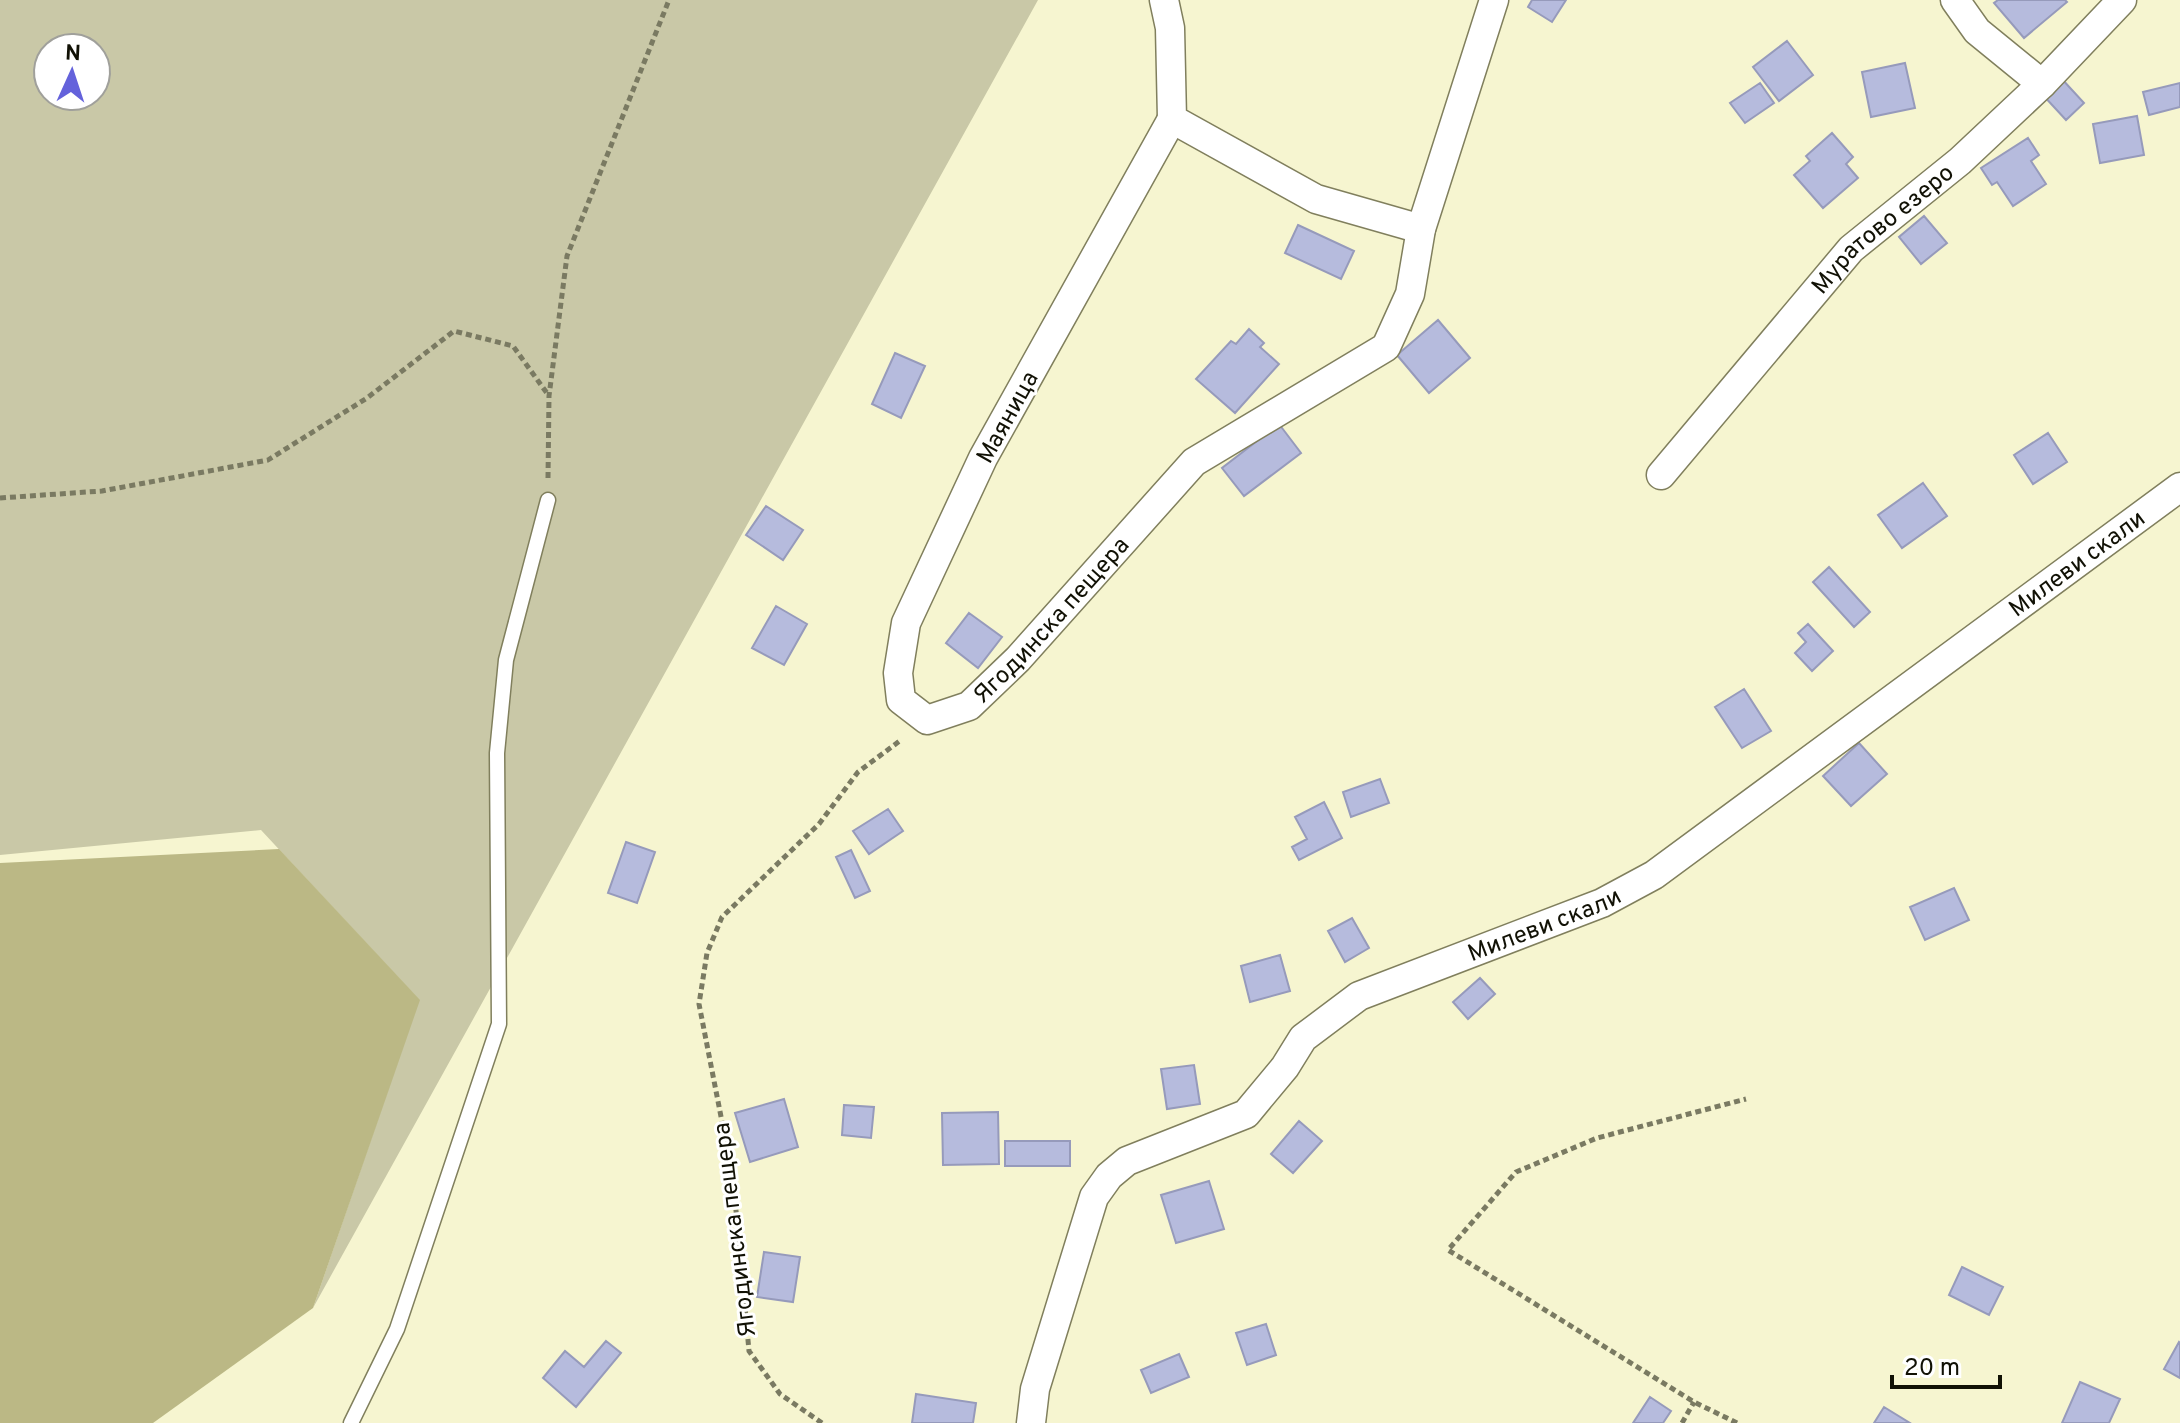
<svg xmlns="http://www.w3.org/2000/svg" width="2180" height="1423" font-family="Overpass,sans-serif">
  <rect width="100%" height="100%" fill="#f6f5d0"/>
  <path fill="#c9c8a7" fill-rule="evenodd" d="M 0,0 L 1038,0 L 313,1308 L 419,1000 L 261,830 L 0,855 ZM 48,48 L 96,48 L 96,96 L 48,96 Z"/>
  <path fill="#bbb885" d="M 279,849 L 420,1000 L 313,1308 L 153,1423 L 0,1423 L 0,863 Z"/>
  <path fill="#b6bbdd" stroke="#969abb" stroke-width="2" d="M 1532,0 L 1566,0 L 1552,22 L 1528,7 Z
    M 1998,0 L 2065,0 L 2067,2 L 2024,38 L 1994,3 Z
    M 1787,41 L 1813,75 L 1779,101 L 1753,67 Z
    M 1905,63 L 1915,108 L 1871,117 L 1862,72 Z
    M 2061,78 L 2084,103 L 2066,120 L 2042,94 Z
    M 1760,83 L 1774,103 L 1745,123 L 1730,103 Z
    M 2180,83 L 2180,107 L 2149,115 L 2143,92 Z
    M 2137,116 L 2144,155 L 2100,163 L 2093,124 Z
    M 1832,133 L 1853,157 L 1846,164 L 1858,178 L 1823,208 L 1794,175 L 1810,161 L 1806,156 Z
    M 2028,138 L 2039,155 L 2031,161 L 2046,184 L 2013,206 L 1997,182 L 1992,185 L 1981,168 Z
    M 1924,216 L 1947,243 L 1921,264 L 1899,237 Z
    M 1298,225 L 1354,251 L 1341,279 L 1285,253 Z
    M 1438,320 L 1470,358 L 1429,393 L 1397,355 Z
    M 1249,329 L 1264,343 L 1260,347 L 1279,364 L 1235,413 L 1196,379 L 1231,341 L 1236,344 Z
    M 895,353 L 925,366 L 901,418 L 872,404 Z
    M 1279,424 L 1301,453 L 1244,496 L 1222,468 Z
    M 2048,433 L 2067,462 L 2033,484 L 2014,455 Z
    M 1923,483 L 1947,516 L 1902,548 L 1878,515 Z
    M 766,506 L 803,530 L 783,560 L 746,535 Z
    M 1829,567 L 1870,612 L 1854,627 L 1813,582 Z
    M 776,606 L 807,624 L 784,665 L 752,648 Z
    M 969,613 L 1002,637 L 978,668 L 946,643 Z
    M 1808,624 L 1833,651 L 1812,671 L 1795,653 L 1806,642 L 1798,633 Z
    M 1744,689 L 1771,731 L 1742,748 L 1715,707 Z
    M 1859,743 L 1887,774 L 1851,806 L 1823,776 Z
    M 1380,779 L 1389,803 L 1351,817 L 1343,792 Z
    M 1324,802 L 1342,838 L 1299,860 L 1292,847 L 1307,839 L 1295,817 Z
    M 888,809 L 903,831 L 869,854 L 853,831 Z
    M 626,842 L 655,852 L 637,903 L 608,893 Z
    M 851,850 L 870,891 L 855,898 L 836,857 Z
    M 1954,888 L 1969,920 L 1925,940 L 1910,907 Z
    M 1352,918 L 1369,948 L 1345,962 L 1328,931 Z
    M 1280,955 L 1290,991 L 1250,1002 L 1241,966 Z
    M 1480,978 L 1495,994 L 1468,1019 L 1453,1002 Z
    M 1194,1065 L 1200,1104 L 1167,1109 L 1161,1069 Z
    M 784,1099 L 798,1147 L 750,1162 L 735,1113 Z
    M 844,1105 L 874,1107 L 871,1138 L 842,1135 Z
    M 998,1112 L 999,1164 L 943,1165 L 942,1113 Z
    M 1299,1121 L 1322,1141 L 1293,1173 L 1271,1154 Z
    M 1005,1141 L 1070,1141 L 1070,1166 L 1005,1166 Z
    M 1209,1181 L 1224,1229 L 1176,1243 L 1161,1195 Z
    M 764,1252 L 800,1257 L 793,1302 L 757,1297 Z
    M 1962,1267 L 2003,1287 L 1989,1315 L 1949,1295 Z
    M 1266,1324 L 1276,1355 L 1247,1365 L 1236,1333 Z
    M 606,1341 L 621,1353 L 576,1407 L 543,1378 L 565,1351 L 584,1367 Z
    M 2179,1342 L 2180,1343 L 2180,1378 L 2164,1369 Z
    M 1179,1354 L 1189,1377 L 1151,1393 L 1141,1370 Z
    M 2080,1382 L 2120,1399 L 2109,1423 L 2062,1423 Z
    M 916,1394 L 976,1403 L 973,1423 L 912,1423 Z
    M 1650,1397 L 1671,1411 L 1663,1423 L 1633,1423 Z
    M 1884,1407 L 1910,1423 L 1874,1423 Z"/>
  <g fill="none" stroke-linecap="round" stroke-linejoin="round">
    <g stroke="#807f5d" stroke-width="17">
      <path id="lane" d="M 351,1423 L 397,1329 L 499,1024 L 497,753 L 506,660 L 548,500"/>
    </g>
    <g stroke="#807f5d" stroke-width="31">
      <g id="street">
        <path d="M 1164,0 L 1170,28 L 1172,119 L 1316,199 L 1421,229"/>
        <path d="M 1955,0 L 1977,31 L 2042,84"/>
        <path id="s1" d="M 1172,119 L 983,458 L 906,623 L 898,673 L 901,700 L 927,720 L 969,706 L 1018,659 L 1194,462 L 1386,347 L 1410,294 L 1421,229 L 1494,0"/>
        <path id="s2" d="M 1661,475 L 1851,249 L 1960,161 L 2042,84 L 2122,0"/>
        <path id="s3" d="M 1031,1423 L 1035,1389 L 1094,1197 L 1109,1176 L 1127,1161 L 1246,1114 L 1285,1067 L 1303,1038 L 1359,996 L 1602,903 L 1654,875 L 2180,487"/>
      </g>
    </g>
    <path stroke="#7a7a62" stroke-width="5" stroke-dasharray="6 4" stroke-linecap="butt" d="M 548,478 L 549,396 L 567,256 L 669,0
      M 0,498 L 102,491 L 268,460 L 367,398 L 454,331 L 513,346 L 549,396
      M 822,1423 L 780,1394 L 749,1351 L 733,1178 L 699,1004 L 707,953 L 722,917 L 819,824 L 858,772 L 901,740
      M 1682,1423 L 1694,1402
      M 1737,1423 L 1694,1402 L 1448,1250 L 1516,1172 L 1597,1138 L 1746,1099"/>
    <use href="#lane" stroke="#fff" stroke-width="14"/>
    <use href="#street" stroke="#fff" stroke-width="28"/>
  </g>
  <g text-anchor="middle" stroke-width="6" stroke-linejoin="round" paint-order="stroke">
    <g font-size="24" fill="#111105" stroke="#fff">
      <text dy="8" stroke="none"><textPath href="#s2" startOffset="332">Муратово езеро</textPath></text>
      <text transform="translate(1007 417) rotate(-61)" y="8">Маяница</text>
      <text dy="8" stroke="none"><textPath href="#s3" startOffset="1422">Милеви скали</textPath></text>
      <text dy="8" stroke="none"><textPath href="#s1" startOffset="844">Ягодинска пещера</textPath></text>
      <text dy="8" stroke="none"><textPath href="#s3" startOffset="776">Милеви скали</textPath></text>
      <text transform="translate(734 1230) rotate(-97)" y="8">Ягодинска пещера</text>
    </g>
  </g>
  <g transform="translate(72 72) rotate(3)"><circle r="38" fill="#ffffff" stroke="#a0a09b" stroke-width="2"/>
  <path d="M0-6L14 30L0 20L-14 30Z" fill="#6462db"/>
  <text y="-12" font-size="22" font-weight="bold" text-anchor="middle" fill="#111105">N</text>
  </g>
  <path d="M1892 1375v12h108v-12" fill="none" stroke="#111105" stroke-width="4"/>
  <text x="1904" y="1375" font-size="24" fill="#111105" stroke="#ffffff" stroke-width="6" paint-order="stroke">20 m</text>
</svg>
